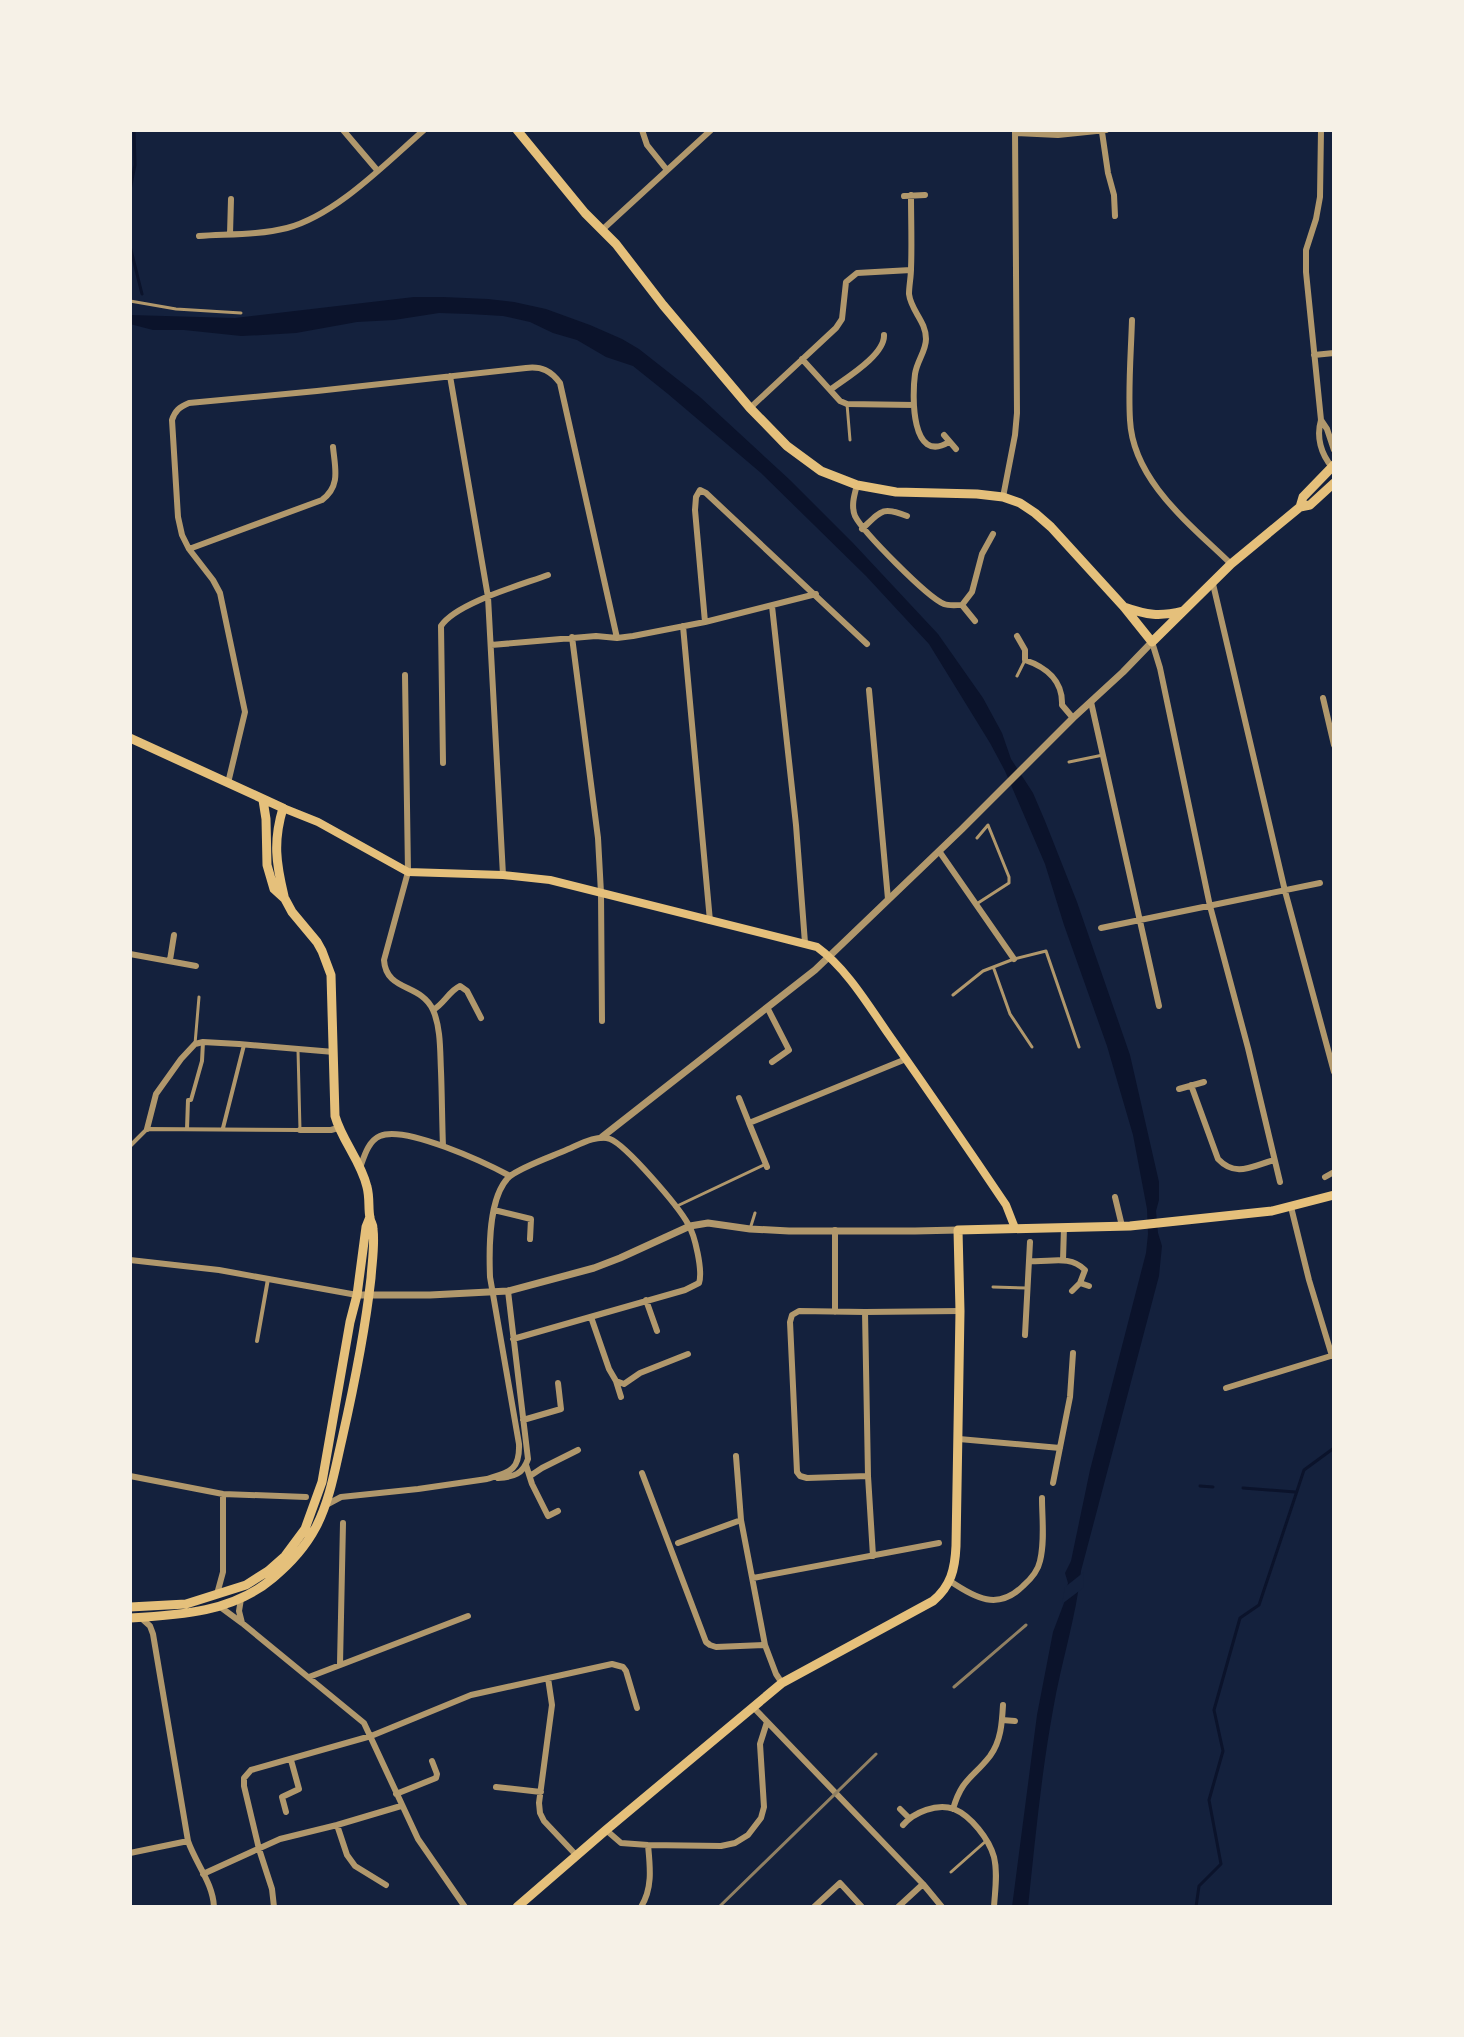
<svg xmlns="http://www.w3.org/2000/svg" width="1464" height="2037" font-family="'PT Sans',sans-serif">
  <rect width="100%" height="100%" fill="#14213d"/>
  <path fill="#0b132b" d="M 414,297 L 443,297 L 488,299 L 514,302 L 546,309 L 590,325 L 622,339 L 639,349 L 700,397 L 790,480 L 853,543 L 938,634 L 983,698 L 1002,733 L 1011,759 L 1033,793 L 1045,821 L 1077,902 L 1130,1055 L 1159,1182 L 1159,1200 L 1156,1211 L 1158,1233 L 1162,1246 L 1159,1276 L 1081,1571 C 1076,1618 1061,1663 1053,1710 C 1041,1776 1035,1841 1028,1907 L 1012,1907 L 1037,1715 L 1053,1632 L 1064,1603 L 1068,1583 L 1065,1573 L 1071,1561 L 1090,1470 L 1146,1253 L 1148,1234 L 1147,1209 L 1133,1135 L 1107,1046 L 1064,925 L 1045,864 L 1005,771 L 990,743 L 929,644 L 866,576 L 761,473 L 668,394 L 633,366 L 606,357 L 577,340 L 553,333 L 530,322 L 503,316 L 469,314 L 439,313 L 394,320 L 357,322 L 296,333 L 263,335 L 241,336 L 184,330 L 153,330 L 130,324 L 130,315 L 235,318 Z"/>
  <path fill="#14213d" d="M 1084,1572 L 1083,1588 L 1062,1604 L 1065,1587 Z"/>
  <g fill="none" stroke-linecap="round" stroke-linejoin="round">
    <path stroke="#0b132b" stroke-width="3" d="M 130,190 L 135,165 L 134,130
      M 130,246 L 142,294
      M 130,378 L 130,365
      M 1200,1486 L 1213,1487
      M 1243,1488 L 1295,1492
      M 1196,1907 L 1199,1886 L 1221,1864 L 1209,1800 L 1223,1751 L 1214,1710 L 1240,1618 L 1259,1605 L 1304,1470 L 1334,1448"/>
    <path stroke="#b1986c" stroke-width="3" d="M 130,301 L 176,309 L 241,313
      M 847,404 L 850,440
      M 1017,676 L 1025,660
      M 1069,762 L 1103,755
      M 977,838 L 988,825 L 1009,877 L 1009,883 L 978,903
      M 994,969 L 1010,1014 L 1032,1047
      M 953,995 L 983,971 L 1014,959 L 1046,951 L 1079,1047
      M 195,1044 L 199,997
      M 298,1050 L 300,1130
      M 675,1207 L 766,1164
      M 750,1229 L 755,1213
      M 993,1287 L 1027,1288
      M 951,1872 L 986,1841"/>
    <path stroke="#b1986c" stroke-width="4" d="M 223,1128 L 244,1045
      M 187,1129 L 188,1100 L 191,1100 L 202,1061 L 203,1042
      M 130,1146 L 147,1129 L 300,1130
      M 257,1341 L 268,1279"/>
    <path stroke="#b1986c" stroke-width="6" d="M 343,130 L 377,170
      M 642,130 L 647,145 L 667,170
      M 1321,130 L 1320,197 L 1316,219 L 1306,250 L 1306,272 L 1321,420 C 1316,437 1321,454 1332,467
      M 1102,132 L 1108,173 L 1114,195 L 1115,216
      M 1015,133 L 1058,135 L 1106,130
      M 911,195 C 911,220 912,245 911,269 C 911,277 909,286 909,294 C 911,311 926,321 926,339 C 926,351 917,361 915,374 C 912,396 911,465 949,442
      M 904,196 L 925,195
      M 602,230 L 711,130
      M 230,234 L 231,199
      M 199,236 C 228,234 259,235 287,228 C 336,215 386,163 424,130
      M 1132,320 C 1131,353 1128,387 1130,420 C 1133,481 1191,525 1231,564
      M 1314,355 L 1334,353
      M 802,359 L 840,401 L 847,404 L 914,405
      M 450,376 L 488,597 L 503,875
      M 830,390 C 846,378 885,355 884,335
      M 750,408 L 836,328 L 842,319 L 846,282 L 857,273 L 911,270
      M 1321,420 L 1327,429 L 1334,450
      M 944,435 L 956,449
      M 857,485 C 854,496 851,506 855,516 C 863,532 927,597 944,604 C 949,606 956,605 962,605 L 972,592 L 982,554 L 993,534
      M 1003,497 L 1015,435 L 1017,413 L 1015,130
      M 862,529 C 881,511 882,506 907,516
      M 189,549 L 322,500 C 341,486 335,468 333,447
      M 1213,584 L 1285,891 L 1334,1072
      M 962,605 L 975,621
      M 772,606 L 796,825 L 805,943
      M 705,622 L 695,510 L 696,497 L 700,490 L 706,493 L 867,644
      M 683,626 L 710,921
      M 1017,636 L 1025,650 L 1025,660 C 1046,667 1063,681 1062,705 L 1073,718
      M 572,637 L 598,838 L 601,893 L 602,1021
      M 1152,642 L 1160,668 L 1210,906 L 1248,1048 L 1280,1182
      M 491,645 L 596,636 L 617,638 L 633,636 L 705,622 L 816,594
      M 405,675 L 408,872 L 384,960 C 386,992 421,983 433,1010 C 441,1028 440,1052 441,1071 C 442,1096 442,1121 443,1146
      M 869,690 L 888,899
      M 1323,698 L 1334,745
      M 1091,702 L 1159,1006
      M 443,763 L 441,626 C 456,603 521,585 548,575
      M 228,783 L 245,712 L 220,593 L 213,580 L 189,549 L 182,535 L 178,517 L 172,420 C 175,411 179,407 189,403 L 317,391 L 526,368 C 542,366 551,371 560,383 L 617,638
      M 939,851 L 1014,959
      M 1101,928 L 1320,883
      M 130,954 L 196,966
      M 170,960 L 174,935
      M 768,1009 L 789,1050 L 772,1062
      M 433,1010 C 444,1004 449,991 460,986 L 467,991 L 481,1018
      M 1191,1085 L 1218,1159 C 1236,1178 1252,1166 1274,1160
      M 1179,1089 L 1204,1082
      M 739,1098 L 749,1123 L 906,1059
      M 749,1123 L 767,1167
      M 147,1129 L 156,1094 L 181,1059 L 195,1044 L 203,1042 L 239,1044 L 334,1052
      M 300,1130 L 331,1130 L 338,1128
      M 360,1168 C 364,1157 368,1141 380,1136 C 405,1125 486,1163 510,1176
      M 1325,1177 L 1334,1172
      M 1115,1197 L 1122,1226
      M 1291,1207 L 1309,1280 L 1332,1356
      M 494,1210 L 531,1219 L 530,1239
      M 130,1260 L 219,1270 L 357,1295
      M 1063,1260 L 1064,1227
      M 1029,1261 C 1049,1263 1069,1254 1085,1270 L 1080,1283
      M 1072,1291 L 1080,1283 L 1089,1286
      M 646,1300 L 657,1331
      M 835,1312 L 835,1230
      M 865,1312 L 868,1476 L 873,1556
      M 591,1317 L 609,1369 L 616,1381 L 624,1384 L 640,1373 L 688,1354
      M 1025,1335 L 1030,1242
      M 616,1381 L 621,1397
      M 1226,1388 L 1334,1355
      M 523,1420 L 561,1409 L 558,1383
      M 959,1439 L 1060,1448
      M 736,1456 L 741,1520 L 765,1645 L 776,1674 L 782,1683
      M 526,1465 L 532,1484 L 548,1516 L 558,1511
      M 642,1473 L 706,1642 L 710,1645 L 716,1647 L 765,1645
      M 130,1476 L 223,1494 L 306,1497
      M 530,1476 L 542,1468 L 578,1450
      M 868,1476 L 807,1478 L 800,1476 L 797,1472 L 790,1322 L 792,1315 L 799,1311 L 865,1312 L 960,1311
      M 498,1478 C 514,1477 523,1474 528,1459 L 508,1291
      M 487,1479 C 509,1472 520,1471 519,1444 L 490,1277 C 489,1250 488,1197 509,1177 C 519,1168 550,1157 564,1151 C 577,1146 596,1134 610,1139 C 626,1145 679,1207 688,1224 C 695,1235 703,1271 699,1283 L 685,1290 L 513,1339
      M 1053,1483 L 1070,1397 L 1073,1353
      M 326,1505 L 341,1497 L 418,1489 L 487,1479
      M 678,1543 L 741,1520
      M 753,1578 L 939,1543
      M 950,1581 C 975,1598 998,1611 1023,1586 C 1031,1579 1038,1571 1040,1561 C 1045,1541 1042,1518 1042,1498
      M 217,1594 L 223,1572 L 223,1494
      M 241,1599 L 239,1611 L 242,1623
      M 219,1606 L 242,1623 L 364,1723 L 418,1839 L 465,1907
      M 140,1617 L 150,1626 L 153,1634 L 188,1841 C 196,1864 213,1883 214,1907
      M 340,1664 L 343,1523
      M 309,1677 L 468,1616
      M 548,1678 L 552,1705 L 539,1803 L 540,1813 L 544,1821 L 577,1856
      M 753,1707 L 923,1884 L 942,1907
      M 1002,1720 L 1015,1721
      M 496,1787 L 541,1792
      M 396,1794 L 436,1778 L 437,1774 L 432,1761
      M 900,1809 L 909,1818
      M 953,1809 C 962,1778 973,1778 990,1756 C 1001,1741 1002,1723 1003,1705
      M 286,1812 L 282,1797 L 299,1789 L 291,1760
      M 337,1825 L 347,1855 L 355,1866 L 386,1885
      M 903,1825 C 914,1812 937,1803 954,1809 C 971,1816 989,1839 994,1857 C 998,1873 995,1890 994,1907
      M 606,1830 L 621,1843 L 648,1845 L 721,1846 L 735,1843 L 748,1835 L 761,1818 L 764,1807 L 760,1744 L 767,1722
      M 130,1853 L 188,1841
      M 203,1874 L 280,1839 L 337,1825 L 401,1806
      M 274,1907 L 272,1889 L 259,1849 L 244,1786 L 244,1778 L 251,1770 L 371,1736 L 471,1695 L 612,1664 L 623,1667 L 626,1671 L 637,1708
      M 641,1907 C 653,1888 650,1866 648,1845
      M 814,1907 L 840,1883 L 862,1907
      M 898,1907 L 923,1884"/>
    <path stroke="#b1986c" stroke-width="7" d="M 602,1137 L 815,970 L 962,829 L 1073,718 L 1123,672 L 1152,642
      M 357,1295 L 430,1295 L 508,1291 L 594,1268 L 620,1258 L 690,1226 L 708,1223 L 750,1229 L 789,1231 L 915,1231 L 958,1230"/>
    <path stroke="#e5c07b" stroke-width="8" d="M 283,808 L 318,822 L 408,872 L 503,875 L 550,880 L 817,947 C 846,968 867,1003 887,1032 C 927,1089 967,1147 1006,1205 L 1015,1228"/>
    <path stroke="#e5c07b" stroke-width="9" d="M 517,130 L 585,213 L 616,244 L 663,305 L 750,408 L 787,446 L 821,471 L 857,485 L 896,492 L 977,494 L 1003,497 L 1020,503 L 1035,513 L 1051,527 L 1124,607 L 1152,642 L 1231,564 L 1300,507 L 1310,505 L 1334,483
      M 1300,507 L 1303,497 L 1334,465
      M 1124,607 C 1147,615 1159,617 1183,611
      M 517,1907 L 606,1830 L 782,1683 L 933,1601 C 951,1586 955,1569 956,1546 L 960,1311 L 958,1230 L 1130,1226 L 1272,1211 L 1334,1195"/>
    <path stroke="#e5c07b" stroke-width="9" d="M 130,738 L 283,808 C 273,841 276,863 284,896
      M 130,1607 L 186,1604 L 246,1585 L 268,1571 L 285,1556 L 305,1529 L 322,1482 L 350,1322 L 357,1295 L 366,1227 L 370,1217
      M 130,1618 C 181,1615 233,1612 273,1578 C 290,1564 306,1546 316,1527 C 330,1500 335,1469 342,1439 C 354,1386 365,1332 371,1278 C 372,1262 375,1245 373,1229 C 373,1223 371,1224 370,1218 C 368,1208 370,1198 367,1187 C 361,1161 342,1141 335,1116 L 331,975 L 322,951 L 317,942 L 292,912 L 285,899 L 274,889 L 267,865 L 266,819 L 263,800"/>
    <path stroke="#918062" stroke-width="3" d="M 954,1687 L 1026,1625
      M 719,1907 L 876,1754"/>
  </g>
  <rect width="1464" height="2037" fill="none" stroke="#f6f1e7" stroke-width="264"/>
</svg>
